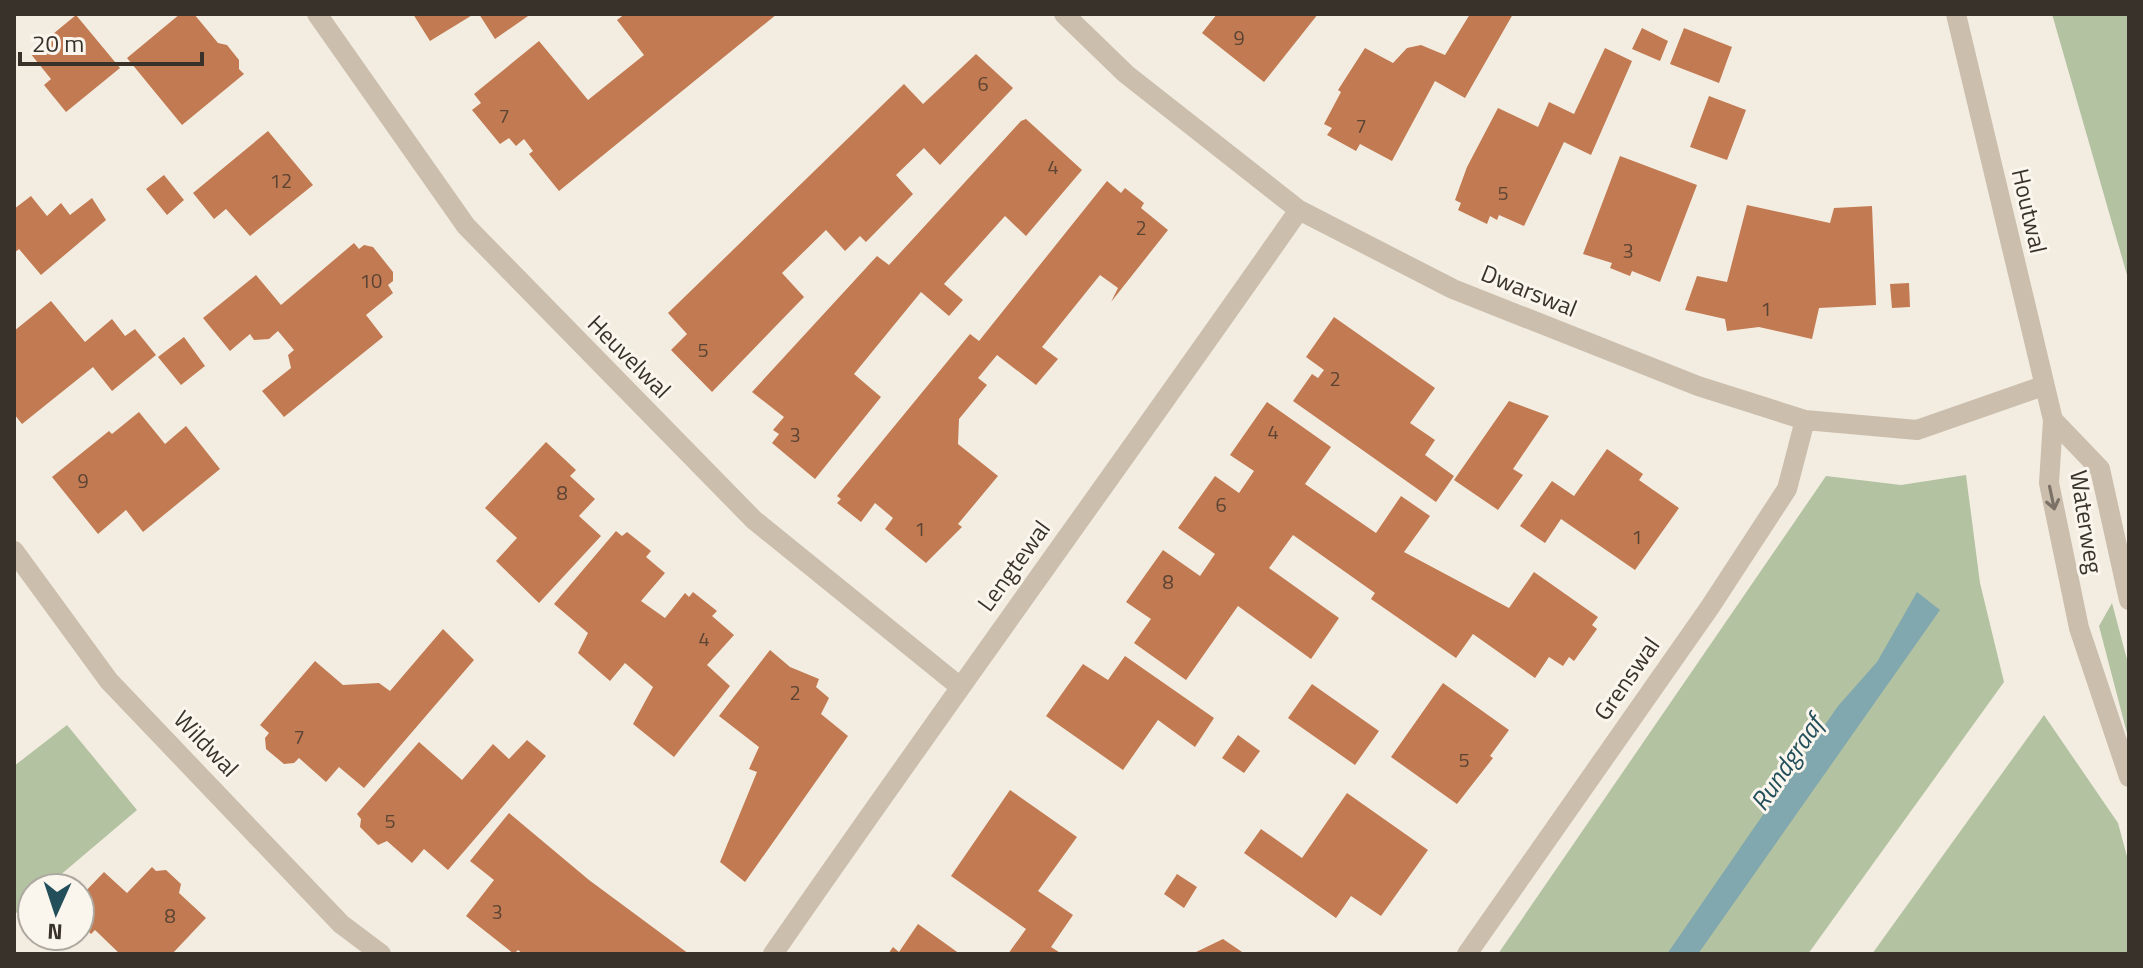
<svg xmlns="http://www.w3.org/2000/svg" width="2143" height="968" font-family="'Titillium Web',sans-serif">
  <rect width="100%" height="100%" fill="#f3ede1"/>
  <path fill="#b3c2a1" d="M 2052,14 L 2129,14 L 2129,282 Z
    M 1966,475 L 1980,583 L 2004,682 L 1808,954 L 1498,954 L 1826,476 L 1901,485 Z
    M 2112,603 L 2129,667 L 2129,741 L 2099,626 Z
    M 2044,715 L 2118,823 L 2129,864 L 2129,954 L 1872,954 Z
    M 67,725 L 137,810 L 45,888 L 32,888 L 32,899 L 14,915 L 14,766 Z"/>
  <path fill="#81a7af" d="M 1917,592 L 1940,610 L 1698,954 L 1667,954 L 1838,706 L 1877,662 Z"/>
  <path fill="#c17a51" d="M 180,14 L 194,14 L 218,43 L 227,45 L 239,60 L 239,69 L 244,74 L 182,125 L 127,58 Z
    M 413,14 L 474,14 L 430,41 Z
    M 479,14 L 531,14 L 495,39 Z
    M 625,14 L 777,14 L 559,191 L 529,154 L 533,151 L 524,139 L 516,146 L 509,138 L 500,144 L 472,110 L 481,103 L 474,94 L 539,41 L 588,100 L 644,55 L 617,20 Z
    M 1217,14 L 1318,14 L 1264,82 L 1202,33 Z
    M 1470,14 L 1513,14 L 1465,98 L 1435,81 L 1392,161 L 1360,144 L 1356,151 L 1327,135 L 1332,128 L 1324,124 L 1341,92 L 1338,90 L 1365,48 L 1393,63 L 1407,48 L 1421,45 L 1445,55 Z
    M 76,15 L 120,68 L 66,112 L 44,85 L 51,79 L 30,53 Z
    M 1642,28 L 1668,41 L 1660,61 L 1632,49 Z
    M 1684,28 L 1732,47 L 1719,83 L 1670,64 Z
    M 1605,48 L 1632,61 L 1591,155 L 1564,142 L 1524,226 L 1499,215 L 1497,220 L 1490,216 L 1487,224 L 1458,210 L 1461,203 L 1455,200 L 1467,167 L 1498,108 L 1538,127 L 1549,102 L 1574,114 Z
    M 976,54 L 1013,88 L 940,165 L 924,148 L 896,175 L 913,194 L 866,242 L 860,236 L 845,251 L 826,230 L 782,273 L 804,297 L 712,392 L 671,350 L 687,334 L 668,313 L 904,84 L 923,104 Z
    M 1709,96 L 1746,110 L 1727,160 L 1690,147 Z
    M 1026,119 L 1082,170 L 1026,236 L 1005,216 L 944,284 L 963,300 L 949,316 L 921,292 L 854,374 L 881,397 L 815,479 L 772,443 L 779,434 L 773,430 L 784,417 L 752,392 L 877,256 L 889,265 L 1021,121 Z
    M 268,131 L 313,185 L 250,236 L 226,209 L 214,219 L 193,193 Z
    M 1620,156 L 1697,185 L 1660,282 L 1632,271 L 1630,276 L 1610,268 L 1612,263 L 1583,254 Z
    M 164,175 L 184,200 L 167,215 L 146,189 Z
    M 1107,181 L 1121,193 L 1125,188 L 1144,203 L 1141,208 L 1168,230 L 1111,302 L 1118,288 L 1100,275 L 1042,347 L 1058,359 L 1036,385 L 997,355 L 978,378 L 987,385 L 959,419 L 958,444 L 998,476 L 958,524 L 962,527 L 926,563 L 885,529 L 893,518 L 875,503 L 861,522 L 837,503 L 841,499 L 837,496 L 970,334 L 979,341 Z
    M 31,196 L 47,216 L 61,203 L 70,215 L 92,198 L 106,220 L 41,275 L 19,249 L 14,253 L 14,209 Z
    M 1747,205 L 1830,223 L 1834,208 L 1872,206 L 1876,305 L 1819,308 L 1812,339 L 1759,327 L 1727,331 L 1725,319 L 1685,310 L 1697,276 L 1727,282 Z
    M 354,243 L 359,249 L 364,245 L 373,247 L 393,272 L 393,281 L 388,285 L 393,293 L 366,315 L 383,337 L 284,417 L 262,391 L 291,368 L 288,355 L 294,350 L 278,331 L 269,339 L 254,340 L 250,334 L 230,351 L 203,318 L 256,275 L 281,305 Z
    M 1909,283 L 1910,307 L 1892,308 L 1890,284 Z
    M 51,301 L 85,342 L 112,319 L 125,336 L 135,329 L 156,355 L 112,391 L 93,367 L 22,424 L 14,414 L 14,331 Z
    M 1334,317 L 1435,388 L 1410,423 L 1435,440 L 1425,455 L 1454,476 L 1436,502 L 1293,401 L 1312,374 L 1318,378 L 1324,370 L 1306,357 Z
    M 184,337 L 205,366 L 181,385 L 158,357 Z
    M 1509,401 L 1549,416 L 1513,469 L 1523,475 L 1498,510 L 1454,480 Z
    M 1267,402 L 1331,447 L 1305,484 L 1376,533 L 1401,496 L 1430,516 L 1404,552 L 1509,608 L 1534,572 L 1598,617 L 1592,625 L 1597,629 L 1574,661 L 1569,657 L 1563,666 L 1549,657 L 1535,678 L 1473,634 L 1456,658 L 1371,599 L 1375,593 L 1293,535 L 1269,568 L 1339,618 L 1311,659 L 1238,606 L 1186,680 L 1134,643 L 1151,619 L 1126,602 L 1163,550 L 1200,576 L 1215,554 L 1178,528 L 1215,476 L 1239,493 L 1254,471 L 1230,455 Z
    M 139,412 L 165,444 L 186,426 L 220,469 L 143,532 L 126,510 L 98,534 L 52,477 L 109,431 L 112,434 Z
    M 546,442 L 576,470 L 570,476 L 595,499 L 579,516 L 601,536 L 539,603 L 496,561 L 517,538 L 485,508 Z
    M 1607,449 L 1643,474 L 1639,480 L 1679,508 L 1635,570 L 1561,519 L 1545,543 L 1520,526 L 1552,481 L 1574,496 Z
    M 616,531 L 622,536 L 627,532 L 651,551 L 646,557 L 665,573 L 641,601 L 665,618 L 685,593 L 689,597 L 693,592 L 717,611 L 712,616 L 734,635 L 707,665 L 730,686 L 674,757 L 633,724 L 653,687 L 625,663 L 610,681 L 578,653 L 588,633 L 554,604 Z
    M 443,629 L 474,660 L 364,788 L 339,767 L 326,782 L 299,758 L 294,763 L 284,764 L 266,749 L 265,738 L 269,733 L 260,725 L 315,661 L 343,685 L 379,683 L 390,691 Z
    M 770,650 L 790,667 L 819,679 L 816,687 L 829,698 L 821,714 L 848,736 L 745,882 L 720,862 L 757,772 L 749,769 L 759,747 L 719,716 Z
    M 1125,656 L 1214,718 L 1195,747 L 1158,720 L 1123,770 L 1046,716 L 1083,664 L 1108,680 Z
    M 1443,683 L 1509,730 L 1490,756 L 1493,758 L 1457,804 L 1391,757 Z
    M 1312,684 L 1379,731 L 1355,765 L 1288,718 Z
    M 1238,735 L 1260,751 L 1244,773 L 1222,758 Z
    M 527,740 L 546,756 L 448,870 L 424,849 L 412,863 L 387,841 L 378,845 L 360,827 L 361,819 L 357,814 L 419,742 L 462,780 L 493,744 L 509,759 Z
    M 1010,790 L 1077,837 L 1038,891 L 1073,915 L 1051,947 L 1062,954 L 1008,954 L 1026,929 L 951,876 Z
    M 1347,793 L 1428,850 L 1381,916 L 1351,896 L 1336,918 L 1244,853 L 1261,829 L 1302,858 Z
    M 509,813 L 589,880 L 689,954 L 523,954 L 518,950 L 514,954 L 466,916 L 494,880 L 470,861 Z
    M 152,867 L 156,871 L 166,870 L 181,884 L 179,893 L 206,918 L 172,954 L 120,954 L 95,930 L 91,934 L 80,923 L 80,897 L 104,872 L 127,893 Z
    M 1177,874 L 1197,887 L 1184,908 L 1164,894 Z
    M 918,924 L 960,954 L 888,954 L 893,947 L 899,952 Z
    M 1223,939 L 1245,954 L 1192,954 Z"/>
  <g fill="none" stroke-linecap="round" stroke-linejoin="round">
    <path stroke="#cbbead" stroke-width="20" d="M 317,14 L 466,226 L 754,520 L 959,686
      M 1064,14 L 1126,74 L 1299,210 L 1453,289 L 1698,386 L 1805,420 L 1917,430 L 2043,386
      M 1956,14 L 2053,420 L 2049,483 L 2079,628 L 2129,777
      M 2053,420 L 2100,469 L 2129,600
      M 14,551 L 109,681 L 341,924 L 381,954
      M 773,954 C 946,704 1125,459 1299,210
      M 1467,954 L 1710,607 L 1787,489 L 1805,420"/>
  </g>
  <defs><path id="oneway-shaft" d="M-6 0H5M1.5-3L5.5 0L1.5 3" fill="none" stroke-width="1.6" stroke-linecap="round" stroke-linejoin="round" transform="scale(2)"/></defs>
  <use stroke="#7b7166" href="#oneway-shaft" transform="translate(2052 498) rotate(78)"/>
  <g text-anchor="middle" stroke-width="6" stroke-linejoin="round" paint-order="stroke">
    <g font-size="20" fill="#5b4434">
      <text x="1239" y="45">9</text>
      <text x="983" y="91">6</text>
      <text x="504" y="123">7</text>
      <text x="1361" y="133">7</text>
      <text x="1053" y="174">4</text>
      <text x="281" y="188">12</text>
      <text x="1503" y="200">5</text>
      <text x="1141" y="235">2</text>
      <text x="1628" y="258">3</text>
      <text x="371" y="288">10</text>
      <text x="1766" y="316">1</text>
      <text x="703" y="357">5</text>
      <text x="1335" y="386">2</text>
      <text x="1273" y="439">4</text>
      <text x="795" y="442">3</text>
      <text x="83" y="488">9</text>
      <text x="562" y="500">8</text>
      <text x="1221" y="512">6</text>
      <text x="920" y="536">1</text>
      <text x="1637" y="544">1</text>
      <text x="1168" y="589">8</text>
      <text x="704" y="646">4</text>
      <text x="795" y="700">2</text>
      <text x="299" y="744">7</text>
      <text x="1464" y="767">5</text>
      <text x="390" y="828">5</text>
      <text x="497" y="919">3</text>
      <text x="170" y="923">8</text>
    </g>
    <g font-size="24" fill="#39322b" stroke="#faf6ee">
      <text transform="translate(2029 211) rotate(77)" y="8">Houtwal</text>
      <text transform="translate(1529 291) rotate(22)" y="8">Dwarswal</text>
      <text transform="translate(629 357) rotate(45)" y="8">Heuvelwal</text>
      <text transform="translate(2086 522) rotate(81)" y="8">Waterweg</text>
      <text transform="translate(1014 566) rotate(-54)" y="8">Lengtewal</text>
      <text transform="translate(1627 679) rotate(-55)" y="8">Grenswal</text>
      <text transform="translate(206 744) rotate(46)" y="8">Wildwal</text>
    </g>
    <g font-size="26" font-style="italic" fill="#224f5a" stroke="#faf6ee">
      <text transform="translate(1787 763) rotate(-56)" y="9">Rundgraaf</text>
    </g>
  </g>
  <rect width="2143" height="968" fill="none" stroke="#39322b" stroke-width="32"/>
  <g transform="translate(56 912) rotate(183)"><circle r="38" fill="#faf6ee" stroke="#ada8a0" stroke-width="2"/>
  <path d="M0-6L14 30L0 20L-14 30Z" fill="#224f5a"/>
  <text y="-12" font-size="22" font-weight="bold" text-anchor="middle" fill="#39322b">N</text>
  </g>
  <path d="M20 52v12h182v-12" fill="none" stroke="#39322b" stroke-width="4"/>
  <text x="32" y="52" font-size="24" fill="#39322b" stroke="#faf6ee" stroke-width="6" paint-order="stroke">20 m</text>
</svg>
